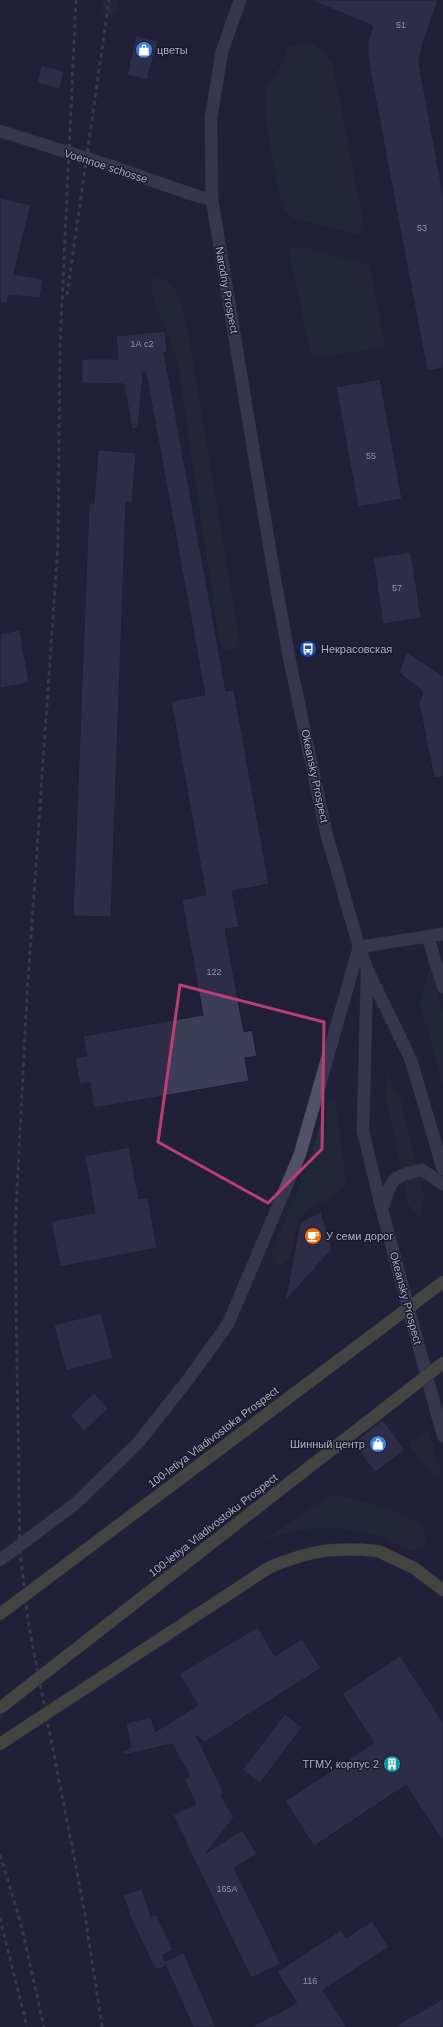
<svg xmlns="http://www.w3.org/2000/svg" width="443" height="2027" font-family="Arial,sans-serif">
  <rect width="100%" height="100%" fill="#202138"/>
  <path fill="#222e39" d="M 102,0 L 119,0 L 116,11 L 111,17 L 106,16 L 102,11 Z
    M 313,44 L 324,52 L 333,65 L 364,226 L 360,233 L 356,234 L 292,218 L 285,210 L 280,199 L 267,130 L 265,107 L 265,91 L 280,66 L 289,46 Z
    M 291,248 L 306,248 L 370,265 L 385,347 L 313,358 L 310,352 L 289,251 Z
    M 160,277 C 180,287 182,308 187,327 L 240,644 C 236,650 231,651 224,649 L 219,640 L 178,365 L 168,333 L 158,312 L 150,288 L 153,280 Z
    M 430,966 L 443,1013 L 443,1085 L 420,1004 Z
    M 386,1074 L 400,1096 L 417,1166 L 402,1170 L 385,1098 Z
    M 333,1100 L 335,1101 L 346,1180 C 341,1201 313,1200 302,1216 C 291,1231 298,1255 281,1266 L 273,1262 L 271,1253 L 311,1157 L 325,1105 L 330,1101 Z
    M 419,1175 L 424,1196 L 420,1220 L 408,1203 L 403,1178 Z
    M 427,1429 L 441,1472 L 438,1478 L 426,1467 L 408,1443 Z
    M 335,1495 C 353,1498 412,1513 422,1527 C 427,1533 426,1540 424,1548 C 408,1558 394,1539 379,1536 C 334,1525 307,1525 263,1541 L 310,1508 Z"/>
  <path fill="#3c3d59" stroke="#1b1c2f" d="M 311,0 L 438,0 L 422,46 L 419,63 L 443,194 L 443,368 L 427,371 L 368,59 L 368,40 L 373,26 Z
    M 136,36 L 158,41 L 147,80 L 127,75 Z
    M 41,65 L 64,71 L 60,89 L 37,83 Z
    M 0,198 L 31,205 L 14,274 L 43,279 L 40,298 L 9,295 L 7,303 L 0,302 Z
    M 165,331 L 167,352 L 164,352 L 226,691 L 234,690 L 269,884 L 232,891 L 239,927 L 225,929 L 244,1032 L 252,1030 L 257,1056 L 245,1058 L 249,1081 L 94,1108 L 90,1082 L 80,1084 L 75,1058 L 87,1056 L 83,1036 L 203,1015 L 182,900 L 206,895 L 171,701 L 205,695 L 146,373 L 143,373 L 138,428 L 132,429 L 124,384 L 82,383 L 82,359 L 118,359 L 116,336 Z
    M 380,379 L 402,499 L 358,507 L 336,387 Z
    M 98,450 L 136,453 L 132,503 L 126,502 L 111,917 L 73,916 L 89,503 L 94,503 Z
    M 411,552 L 421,618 L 383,624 L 373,558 Z
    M 20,630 L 29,683 L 0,688 L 0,634 Z
    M 407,652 L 443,676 L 443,777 L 434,778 L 419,703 L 423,692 L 399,672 Z
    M 129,1147 L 139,1199 L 148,1198 L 157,1248 L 60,1267 L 51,1221 L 95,1213 L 85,1156 Z
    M 321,1211 L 332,1249 L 285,1301 L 300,1223 Z
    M 101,1313 L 113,1358 L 66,1371 L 54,1325 Z
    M 94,1393 L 108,1409 L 84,1431 L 70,1415 Z
    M 383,1420 L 405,1450 L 375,1472 L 353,1443 Z
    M 258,1627 L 275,1656 L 302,1639 L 321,1668 L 205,1742 L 196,1735 L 224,1794 L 221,1796 L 234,1817 L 206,1853 L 242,1830 L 257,1854 L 234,1868 L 281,1964 L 251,1978 L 173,1815 L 196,1804 L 184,1779 L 190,1776 L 172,1744 L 124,1755 L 122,1752 L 131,1747 L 126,1723 L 151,1717 L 155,1732 L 198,1705 L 179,1674 Z
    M 400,1656 L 443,1722 L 443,1841 L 406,1785 L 314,1846 L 285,1801 L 374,1743 L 342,1694 Z
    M 285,1714 L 302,1727 L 260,1783 L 242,1770 Z
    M 142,1889 L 151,1917 L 156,1914 L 173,1950 L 163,1955 L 165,1961 L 184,1953 L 216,2027 L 193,2027 L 166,1966 L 156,1970 L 132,1921 L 123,1895 Z
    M 372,1921 L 389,1947 L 323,1990 L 347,2027 L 251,2027 L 297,2003 L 277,1972 L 341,1930 L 346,1938 Z
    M 443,1999 L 443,2027 L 394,2027 Z"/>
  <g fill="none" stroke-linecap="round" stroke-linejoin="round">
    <g stroke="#3a3b4f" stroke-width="13">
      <path id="major" d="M 240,0 L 222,51 L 211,118 L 212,200 L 275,580 L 290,662 L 326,832 L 359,947 L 367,969 L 411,1060 L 443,1169
        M 0,131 L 111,166 L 191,194 L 212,200
        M 428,937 L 443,987
        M 359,947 L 443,934
        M 367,973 L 363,1131 L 382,1210 L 443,1436
        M 300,1154 L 359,947
        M 382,1210 C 391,1180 391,1176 422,1170 L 443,1184"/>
    </g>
    <g stroke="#3b3c50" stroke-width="13">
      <path id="highway" d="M 378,1551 L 414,1568 L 443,1590"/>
    </g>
    <use href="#major" stroke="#515269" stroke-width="12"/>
    <use href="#highway" stroke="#6f6f50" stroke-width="12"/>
    <path stroke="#555670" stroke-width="3" stroke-dasharray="4 4" stroke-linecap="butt" d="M 76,0 L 60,346 L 58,544 L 27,995 L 15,1230 L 20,1551 L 29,1627 L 84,1908 L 102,2027
      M 67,295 L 109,0
      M 0,1855 L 20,1920 L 44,2027
      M 0,1918 L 27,2027"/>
    <g stroke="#3a3b4f" stroke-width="13" stroke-linecap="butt">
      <path id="major-bridge" d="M 0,1560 L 75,1504 L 137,1444 L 187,1381 L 228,1324 L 300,1154"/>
    </g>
    <g stroke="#3b3c50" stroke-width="13" stroke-linecap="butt">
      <path id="highway-bridge" d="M 0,1614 L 443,1282
        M 0,1708 L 443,1363
        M 0,1744 L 270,1567 C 312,1550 333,1547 378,1551"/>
    </g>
    <use href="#major-bridge" stroke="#515269" stroke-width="12"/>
    <use href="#highway-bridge" stroke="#6f6f50" stroke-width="12"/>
  </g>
  <path d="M0 0H443V2027H0ZM 180,985 L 324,1022 L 322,1149 L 268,1203 L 158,1142 Z" fill="#202138" fill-opacity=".55" fill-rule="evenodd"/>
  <path fill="none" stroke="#bd3e76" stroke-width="3" stroke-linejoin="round" d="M 180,985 L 324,1022 L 322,1149 L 268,1203 L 158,1142 Z"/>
  <defs>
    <g id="shop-disc" transform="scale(0.9)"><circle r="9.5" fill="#3f7fe0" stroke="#191a2d"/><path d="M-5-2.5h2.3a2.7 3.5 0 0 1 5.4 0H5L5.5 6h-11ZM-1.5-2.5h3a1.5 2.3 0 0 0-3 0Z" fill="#fff"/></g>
    <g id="bus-disc" transform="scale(0.9)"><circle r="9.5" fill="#1a4fb4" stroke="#191a2d"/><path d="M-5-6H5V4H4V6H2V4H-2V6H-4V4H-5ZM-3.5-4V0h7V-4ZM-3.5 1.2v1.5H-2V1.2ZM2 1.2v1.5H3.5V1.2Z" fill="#fff"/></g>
    <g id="cafe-disc" transform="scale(0.9)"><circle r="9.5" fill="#e8710a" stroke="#191a2d"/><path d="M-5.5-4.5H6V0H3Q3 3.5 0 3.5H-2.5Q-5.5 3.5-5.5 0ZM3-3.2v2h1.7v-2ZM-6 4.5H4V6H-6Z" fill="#fff"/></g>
    <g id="building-disc" transform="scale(0.9)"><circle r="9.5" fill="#0f9aa8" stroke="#191a2d"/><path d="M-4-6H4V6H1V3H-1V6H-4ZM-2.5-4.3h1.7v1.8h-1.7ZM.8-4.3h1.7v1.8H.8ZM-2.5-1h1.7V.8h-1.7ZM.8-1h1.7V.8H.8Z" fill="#fff"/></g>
  </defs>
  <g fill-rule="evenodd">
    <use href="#shop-disc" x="144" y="50"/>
    <use href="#bus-disc" x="308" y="649"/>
    <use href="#cafe-disc" x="313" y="1236"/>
    <use href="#shop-disc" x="378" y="1444"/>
    <use href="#building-disc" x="392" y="1764"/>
  </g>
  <g text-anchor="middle" stroke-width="3" stroke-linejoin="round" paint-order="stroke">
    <g font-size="9" fill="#9292ab">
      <text x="401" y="28">51</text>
      <text x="422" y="231">53</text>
      <text x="142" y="347">1А с2</text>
      <text x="371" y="459">55</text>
      <text x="397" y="591">57</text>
      <text x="214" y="975">122</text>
      <text x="227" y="1892">165А</text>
      <text x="310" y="1984">116</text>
    </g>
    <g font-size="11" fill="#aeaec6" stroke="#191a2d" text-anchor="start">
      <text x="157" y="54">цветы</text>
      <text x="321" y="653">Некрасовская</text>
      <text x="326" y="1240">У семи дорог</text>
      <text x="365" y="1448" text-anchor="end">Шинный центр</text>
      <text x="379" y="1768" text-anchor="end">ТГМУ, корпус 2</text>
    </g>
    <g font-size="11" fill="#aeaec6" stroke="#191a2d">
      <text transform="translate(106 166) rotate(18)" y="4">Voennoe schosse</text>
      <text transform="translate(227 290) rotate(80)" y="4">Narodny Prospect</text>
      <text transform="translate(315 776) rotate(78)" y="4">Okeansky Prospect</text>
      <text transform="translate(406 1298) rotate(75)" y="4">Okeansky Prospect</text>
      <text transform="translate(213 1437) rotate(-37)" y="4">100-letiya Vladivostoka Prospect</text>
      <text transform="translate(213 1525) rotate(-38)" y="4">100-letiya Vladivostoku Prospect</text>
    </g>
  </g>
</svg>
